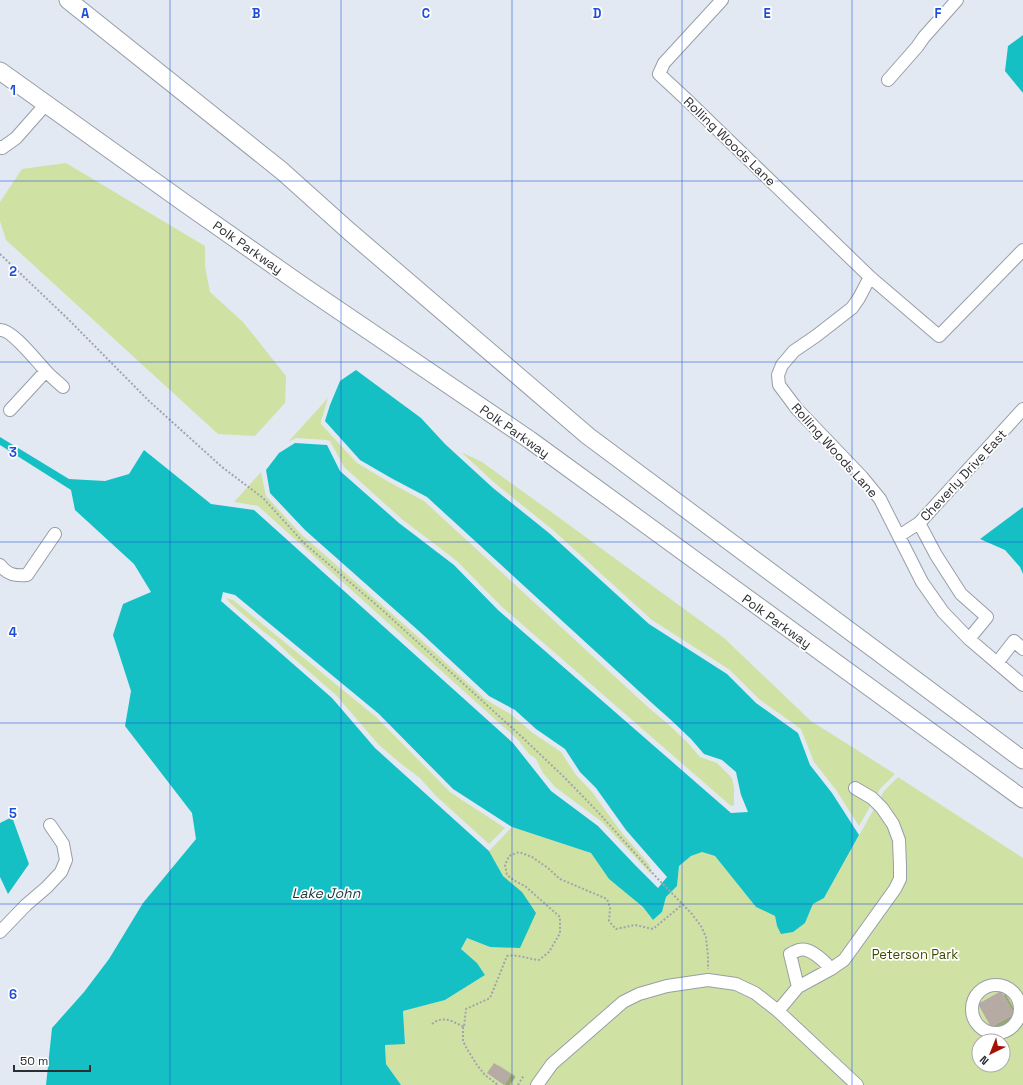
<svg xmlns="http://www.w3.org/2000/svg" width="1023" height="1085" font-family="'Space Grotesk',sans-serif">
  <defs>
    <filter id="shadow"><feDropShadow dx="4.5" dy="2.5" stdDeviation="0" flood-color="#0004"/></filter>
  </defs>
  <rect width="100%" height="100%" fill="#e2e9f3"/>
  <path fill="#d0e2a3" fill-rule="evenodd" d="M 66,163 L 205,246 L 205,266 L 210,292 L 243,322 L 286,376 L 285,403 L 255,436 L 218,434 L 6,240 L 0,221 L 0,202 L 22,169 Z
    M 328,398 L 321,421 L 321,424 L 357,463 L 389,482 L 424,501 L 649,708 L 667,723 L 688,743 L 700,757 L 717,763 L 732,778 L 734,788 L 734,805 L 731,806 L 501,606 L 457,561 L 403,520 L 344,467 L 330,441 L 327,440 L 296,438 L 288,442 Z
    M 461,452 L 482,462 L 550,511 L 724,638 L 811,721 L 895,774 L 880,789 L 859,826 L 836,790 L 814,762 L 801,729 L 759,699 L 730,670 L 652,620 L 553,530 L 496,484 Z
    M 261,472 L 266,496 L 301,534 L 416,635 L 485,699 L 512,715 L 533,733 L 561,752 L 576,775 L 592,792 L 622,833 L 649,864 L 652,875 L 602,822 L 555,787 L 543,773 L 536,759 L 529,754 L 517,739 L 258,506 L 234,502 Z
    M 226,598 L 233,600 L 376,717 L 450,792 L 505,828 L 489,844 L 435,795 L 420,778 L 400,763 L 379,745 L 336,695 L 290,655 L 276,641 L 264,632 L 230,603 Z
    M 898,777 L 1023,858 L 1023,1085 L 401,1085 L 386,1064 L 385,1045 L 405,1043 L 403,1011 L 445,1000 L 485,975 L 477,963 L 461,949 L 467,938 L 490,947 L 522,892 L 503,876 L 489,851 L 512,827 L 591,853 L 609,879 L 643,907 L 653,920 L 662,912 L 666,897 L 677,886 L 679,866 L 691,856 L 702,852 L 715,856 L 756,907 L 775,916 L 777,926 L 805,923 L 813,904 L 824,898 L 884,791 ZM 979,1041 L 1003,1041 L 1003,1065 L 979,1065 Z"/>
  <path fill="#15c0c4" d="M 1023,35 L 1023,93 L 1005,71 L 1008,46 Z
    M 356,370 L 421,418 L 445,444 L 493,488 L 549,533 L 649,624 L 727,674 L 756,703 L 798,733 L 810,765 L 832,793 L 859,835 L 824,898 L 813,904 L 805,923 L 793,932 L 781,934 L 777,926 L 775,916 L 756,907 L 715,856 L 702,852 L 691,856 L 679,866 L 677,886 L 666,897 L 662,912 L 653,920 L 643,907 L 609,879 L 591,853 L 512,827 L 453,789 L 379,714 L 235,595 L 223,592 L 221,601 L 332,698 L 375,748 L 489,851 L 503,876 L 522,892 L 536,913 L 520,948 L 490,947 L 467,938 L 461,949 L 477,963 L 485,975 L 445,1000 L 403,1011 L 405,1044 L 385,1045 L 386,1064 L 401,1085 L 46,1085 L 52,1028 L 84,992 L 109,959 L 143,903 L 196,839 L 192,813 L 125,726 L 131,691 L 113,635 L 123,604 L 151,592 L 134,564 L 75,510 L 71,490 L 0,445 L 0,437 L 69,479 L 105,481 L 129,474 L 144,450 L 211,504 L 254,510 L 513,743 L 551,791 L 598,826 L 635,865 L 658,888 L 667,877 L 626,830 L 596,788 L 580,772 L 565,749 L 536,729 L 515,710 L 489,696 L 420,632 L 305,530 L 270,493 L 266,470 L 279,453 L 295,443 L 327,445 L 340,471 L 399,523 L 454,565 L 498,610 L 731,813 L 748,812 L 741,795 L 736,772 L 722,760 L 704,754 L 691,739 L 671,720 L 653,704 L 427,497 L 391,478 L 360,460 L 325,421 L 330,405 L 340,381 Z
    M 1023,507 L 1023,574 L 1020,567 L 1005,550 L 980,539 Z
    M 12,817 L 29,864 L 8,894 L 0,877 L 0,823 Z"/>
  <path fill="#b6aba4" filter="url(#shadow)" d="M 1001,991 L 1014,1014 L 991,1027 L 978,1004 Z
    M 494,1063 L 511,1074 L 504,1085 L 487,1073 Z"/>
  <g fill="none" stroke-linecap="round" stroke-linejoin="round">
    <g stroke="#979ea7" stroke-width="14">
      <path id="minor" d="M 722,0 L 664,63 L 659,74 L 687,100 L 870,277 L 939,336 L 1023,250
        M 888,80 L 917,47 L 924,37 L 957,0
        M 0,147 L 2,148 L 16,138 L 46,104
        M 870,277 L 859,298 L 852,308 L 816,336 L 794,351 L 782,365 L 778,375 L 779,385 L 797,409 L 862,477 L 880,499 L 922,582 L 943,612 L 969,639 L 1023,685
        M 0,330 C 12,329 37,362 46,371 C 51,377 57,381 63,387
        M 10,410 L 46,371
        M 919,523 L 936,555 L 961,594 L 987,617 L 969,639
        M 899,536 L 919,523 L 923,519 L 1023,409
        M 0,565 C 8,575 15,576 27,575 L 55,534
        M 997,663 L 1014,641 L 1023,649
        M 0,932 L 26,905 L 47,887 L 61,872 L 66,860 L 63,844 L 50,825
        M972 1009a24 24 0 1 1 48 0a24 24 0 1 1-48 0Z
        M 798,987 L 790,954 C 792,953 796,951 799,950 C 810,947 824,961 831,969
        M 778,1011 L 798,987 L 831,969 L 844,960 L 895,889 L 900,879 L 900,866 L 899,840 L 893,824 L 882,808 L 872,798 L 855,788
        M 537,1085 L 552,1064 L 623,1002 L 639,994 L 667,986 L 708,980 L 736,984 L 755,993 L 778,1011 L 857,1085"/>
    </g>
    <g stroke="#979ea7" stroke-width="19">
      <path id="highway" d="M 68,0 L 282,171 L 350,232 L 588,436 L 1023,760
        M 0,71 L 186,204 L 303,286 L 530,440 L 1023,799"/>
    </g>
    <path stroke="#a0a5ad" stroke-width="2" stroke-dasharray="2 2" stroke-linecap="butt" d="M 0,254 L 68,319 L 149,401 L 222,467 L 263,498 L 305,544 L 380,608 L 522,737 L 564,777 L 598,812 L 658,879 L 692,914 L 701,926 L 706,937 L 708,956 L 708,969
      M 432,1024 C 443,1015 452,1021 464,1027 L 466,1009 L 490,998 L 507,956 C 518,954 528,959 539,960 L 549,952 L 560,933 L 560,917 L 525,886 L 515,881 L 507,875 L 505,865 L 509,856 L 519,852 L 532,857 L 548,868 L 560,879 L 607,899 L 610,908 L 609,921 L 616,929 L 635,925 L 653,929 L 683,904
      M 463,1027 L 463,1041 L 467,1049 L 477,1065 L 485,1075 L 498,1085
      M 518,1085 L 524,1075"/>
    <use href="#minor" stroke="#fff" stroke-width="12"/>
    <use href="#highway" stroke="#fff" stroke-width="17"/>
  </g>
  <path fill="none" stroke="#1d4ed8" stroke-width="1" stroke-opacity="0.55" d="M 170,0 L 170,1085M 341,0 L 341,1085M 512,0 L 512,1085M 682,0 L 682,1085M 852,0 L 852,1085M 0,181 L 1023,181M 0,362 L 1023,362M 0,542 L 1023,542M 0,723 L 1023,723M 0,904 L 1023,904"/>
  <g text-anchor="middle" stroke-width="3.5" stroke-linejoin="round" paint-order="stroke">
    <g font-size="13" fill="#2c2e32" stroke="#fff">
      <text transform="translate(730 141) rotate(44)" y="5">Rolling Woods Lane</text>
      <text transform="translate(248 247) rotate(35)" y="5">Polk Parkway</text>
      <text transform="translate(515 431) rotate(35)" y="5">Polk Parkway</text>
      <text transform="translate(835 450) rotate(48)" y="5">Rolling Woods Lane</text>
      <text transform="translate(963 475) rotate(-47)" y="5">Cheverly Drive East</text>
      <text transform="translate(777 621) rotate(36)" y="5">Polk Parkway</text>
    </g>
    <g font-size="13" fill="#3d4a00" stroke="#fff">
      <text x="915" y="959">Peterson Park</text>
    </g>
    <g font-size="14" font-style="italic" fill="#1d3536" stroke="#fff">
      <text x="326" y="898">Lake John</text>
    </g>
  </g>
  <g font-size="13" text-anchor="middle" font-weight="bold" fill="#1d4ed8" stroke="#fff" stroke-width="3.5" stroke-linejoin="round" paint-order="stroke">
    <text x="85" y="18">A</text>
    <text x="256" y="18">B</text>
    <text x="426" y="18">C</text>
    <text x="597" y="18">D</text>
    <text x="767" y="18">E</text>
    <text x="938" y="18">F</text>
    <text x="13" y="95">1</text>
    <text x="13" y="276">2</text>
    <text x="13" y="457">3</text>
    <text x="13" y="637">4</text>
    <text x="13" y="818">5</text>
    <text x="13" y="999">6</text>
  </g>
  <g transform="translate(991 1053) rotate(223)"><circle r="19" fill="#ffffff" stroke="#ababad"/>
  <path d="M0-3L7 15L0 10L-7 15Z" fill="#a51104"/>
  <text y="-6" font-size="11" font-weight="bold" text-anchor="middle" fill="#2c2e32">N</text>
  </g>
  <path d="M14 1065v6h76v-6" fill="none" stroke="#2c2e32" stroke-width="2"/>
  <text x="20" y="1065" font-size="12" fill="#2c2e32" stroke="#ffffff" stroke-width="3" paint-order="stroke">50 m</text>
</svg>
